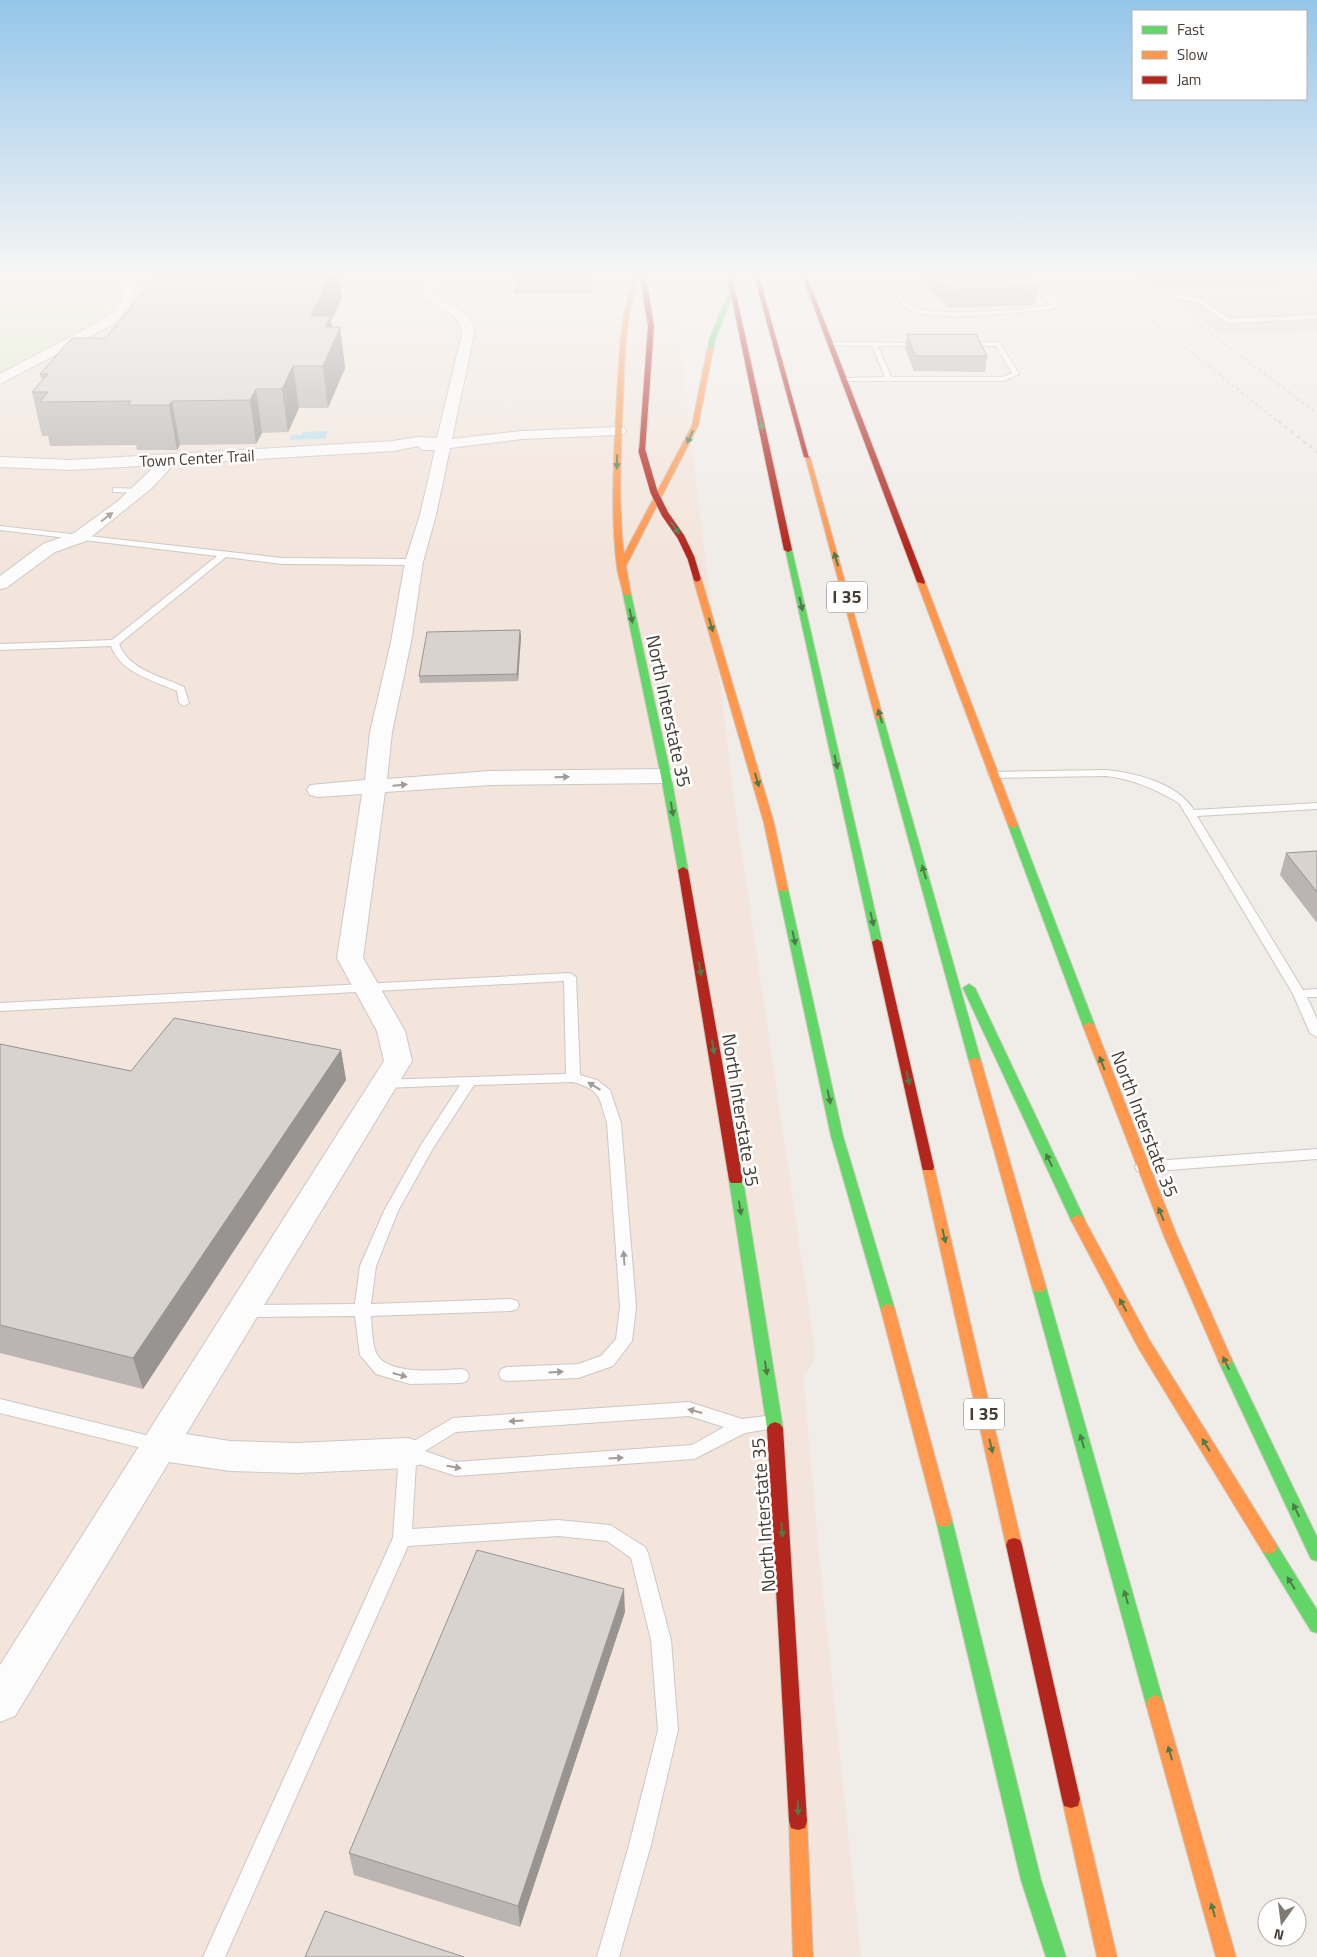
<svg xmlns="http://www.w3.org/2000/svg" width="1317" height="1957" font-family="'Titillium Web',sans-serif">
  <rect width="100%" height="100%" fill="#f0ece8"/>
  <path fill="#f3e5db" d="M 0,276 L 672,276 L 733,793 L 814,1344 L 814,1362 L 803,1376 L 821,1575 L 861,1957 L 0,1957 Z"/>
  <path fill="#e3ddd9" d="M 1115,276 L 1317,276 L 1317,332 L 1221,334 L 1176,299 L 1136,291 Z"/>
  <path fill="#e2e9c8" d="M 0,276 L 118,276 L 113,305 L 85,330 L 0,375 Z"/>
  <path fill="#b9e0ee" d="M 328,431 L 325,439 L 290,440 L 292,435 L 302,435 L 303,432 Z"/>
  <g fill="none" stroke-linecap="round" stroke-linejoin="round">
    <g stroke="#ccc8c4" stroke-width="2">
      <path id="lane" d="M 802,276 L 892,276 C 897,286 902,302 913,307 C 933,317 1028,310 1051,305 L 1021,276 L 1027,276 L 1058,303 L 1056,307 L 1045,310 C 1016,312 928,324 906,308 C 897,301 892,288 888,279 L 804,279 Z
        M 1118,276 L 1125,276 L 1160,293 L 1199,298 L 1229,319 L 1317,315 L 1317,319 L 1228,323 L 1195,301 L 1157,296 Z
        M 830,342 L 923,343 L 923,345 L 921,346 L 878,346 L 891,377 L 1003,377 L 1012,373 L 996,346 L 964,346 L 961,344 L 964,342 L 998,342 L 1001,344 L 1019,374 L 1004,381 L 844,381 L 842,380 L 842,378 L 885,377 L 872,346 L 828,345 L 828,343 Z
        M 113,488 L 139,489 L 143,491 L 139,493 L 116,492 L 113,492 Z
        M 0,526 L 282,558 L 414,559 L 418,562 L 414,565 L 282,564 L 226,557 L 119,644 C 129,670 161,676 184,687 L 189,703 L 184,706 L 179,703 L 177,691 C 152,680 121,673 111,646 L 0,650 L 0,644 L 112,640 L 217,556 L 0,530 Z
        M 1106,770 C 1136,773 1177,783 1194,810 L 1317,803 L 1317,809 L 1197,816 L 1303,990 L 1317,989 L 1317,997 L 1307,997 L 1317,1019 L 1317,1037 L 1310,1033 L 1293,994 L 1179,803 C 1155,789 1133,779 1106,776 L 993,778 L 988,775 L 993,772 Z
        M 570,973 L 576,977 L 580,1075 L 597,1080 L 610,1090 L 621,1123 L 636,1307 L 632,1341 L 613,1366 L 578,1378 L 507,1381 L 501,1379 L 499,1374 L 501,1369 L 507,1367 L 578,1364 L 601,1356 L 616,1339 L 620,1307 L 607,1123 C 599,1097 601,1090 573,1082 L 474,1085 L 432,1150 L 398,1211 L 376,1266 L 371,1304 L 511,1299 L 517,1301 L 519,1305 L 517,1309 L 511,1311 L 371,1316 C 372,1327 372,1340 375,1350 C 383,1377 440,1370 461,1369 L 467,1371 L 469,1376 L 467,1381 L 461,1383 L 410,1384 L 376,1374 L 360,1355 L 355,1316 L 244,1317 L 238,1315 L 236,1311 L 238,1307 L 244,1305 L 355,1304 L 360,1266 L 384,1211 L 421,1145 L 460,1085 L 384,1088 L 379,1086 L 377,1083 L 379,1080 L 566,1074 L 564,981 L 0,1011 L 0,1003 Z
        M 1317,1149 L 1317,1159 L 1142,1172 L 1137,1171 L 1135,1167 L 1137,1163 L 1142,1162 Z
        M 0,1399 L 158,1438 L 164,1440 L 167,1445 L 164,1450 L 158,1452 L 0,1413 Z
        M 689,1402 L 742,1419 L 773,1415 L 779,1417 L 781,1422 L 779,1427 L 745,1433 L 694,1459 L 456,1476 L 416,1463 L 412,1529 L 558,1520 L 610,1525 L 645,1547 L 648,1553 L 671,1640 L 678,1730 L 651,1845 L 619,1957 L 597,1957 L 629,1845 L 658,1730 L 651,1640 L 631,1558 L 607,1541 L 558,1536 L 408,1546 L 225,1957 L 203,1957 L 393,1538 L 399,1453 L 402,1448 L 453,1418 ZM 689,1416 L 724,1427 L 692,1445 L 456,1462 L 425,1451 L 456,1432 Z"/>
    </g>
    <g stroke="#ccc8c4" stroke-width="2">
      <path id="street" d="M 124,276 L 136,276 L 133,303 L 114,324 L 0,384 L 0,374 L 106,318 L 121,302 Z
        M 427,276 L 439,276 L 435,295 C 453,309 472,307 474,334 L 452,439 L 522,431 L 619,427 L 624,428 L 626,431 L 624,434 L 619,435 L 522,439 L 450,448 L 436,515 L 423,562 L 411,642 L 392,732 L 387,779 L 490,771 L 666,769 L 674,771 L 677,776 L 674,781 L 666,783 L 490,785 L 385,792 L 363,958 L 405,1031 L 412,1061 L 186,1434 L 230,1441 L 297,1443 L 408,1438 L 421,1442 L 426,1453 L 421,1464 L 408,1468 L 297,1473 L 230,1471 L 169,1462 L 15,1716 L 0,1722 L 0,1665 L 384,1061 L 377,1031 L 337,958 L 362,794 L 318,797 L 310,795 L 307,790 L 310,785 L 365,780 L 370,732 L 391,642 L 405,562 L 420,515 L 435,450 L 422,450 L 418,446 L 394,451 L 174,464 L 152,488 L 86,541 L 55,552 L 6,588 L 0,589 L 0,576 L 43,544 L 74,533 L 118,501 L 156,465 L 71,470 L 0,467 L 0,457 L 71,460 L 393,441 L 418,437 L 437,438 L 462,334 C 459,308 437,313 423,296 Z"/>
    </g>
    <g stroke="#d1c9c0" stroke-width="2">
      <path id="fast" d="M 730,289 L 735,290 L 715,340 L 713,350 L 708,351 L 709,340 Z
        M 785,548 L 792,550 L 882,942 L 877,945 L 872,942 Z
        M 624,592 L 631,594 L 671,776 L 688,870 L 683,873 L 678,870 L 661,776 L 623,594 Z
        M 879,714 L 883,717 L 981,1061 L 979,1064 L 975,1065 L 969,1061 L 875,717 Z
        M 1013,822 L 1018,825 L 1095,1026 L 1093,1029 L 1085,1029 L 1083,1026 L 1008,825 Z
        M 783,886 L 788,889 L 843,1136 L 895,1310 L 893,1314 L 888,1316 L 883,1314 L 881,1310 L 831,1136 L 778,889 Z
        M 969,984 L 975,988 L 1085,1220 L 1083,1223 L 1078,1225 L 1073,1223 L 1071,1220 L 963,988 Z
        M 736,1175 L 741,1177 L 743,1180 L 783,1428 L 780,1432 L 775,1434 L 770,1432 L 767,1428 L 729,1180 L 731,1177 Z
        M 1039,1282 L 1044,1283 L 1046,1287 L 1164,1704 L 1161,1710 L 1155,1713 L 1149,1710 L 1146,1704 L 1032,1287 L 1034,1283 Z
        M 1225,1354 L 1230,1356 L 1232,1360 L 1317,1537 L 1317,1561 L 1311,1559 L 1218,1360 L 1220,1356 Z
        M 944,1513 L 950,1515 L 952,1520 L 1041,1880 L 1066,1957 L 1046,1957 L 1021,1880 L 936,1520 L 938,1515 Z
        M 1269,1540 L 1275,1542 L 1317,1610 L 1317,1633 L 1311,1631 L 1263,1552 L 1261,1547 L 1263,1542 Z"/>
    </g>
    <g stroke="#d1c9c0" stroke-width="2">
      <path id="slow" d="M 635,276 L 640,276 C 624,316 625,359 623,401 C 621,452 618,503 624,554 L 692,426 L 707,350 L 710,348 L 713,350 L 698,426 L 626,566 L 631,594 L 627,596 L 623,594 C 622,586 618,576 617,568 C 610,513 614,453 617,396 C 620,356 619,315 635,276 Z
        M 805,456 L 810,457 L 883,717 L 882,719 L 876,719 L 875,717 Z
        M 694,576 L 701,578 L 774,823 L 788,889 L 787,891 L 779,891 L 778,889 L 764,823 L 693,578 Z
        M 918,580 L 925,582 L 1018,825 L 1016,827 L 1013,828 L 1008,825 L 917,582 Z
        M 1089,1022 L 1095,1026 L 1177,1236 L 1232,1360 L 1230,1364 L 1225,1366 L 1220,1364 L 1164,1236 L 1083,1026 Z
        M 975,1057 L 981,1061 L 1046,1287 L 1044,1291 L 1039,1292 L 1034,1291 L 1032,1287 L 969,1061 Z
        M 928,1162 L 933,1164 L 934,1167 L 1022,1545 L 1020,1550 L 1014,1552 L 1008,1550 L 1006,1545 L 922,1167 L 923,1164 Z
        M 1078,1215 L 1083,1217 L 1150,1341 L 1275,1542 L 1277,1547 L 1275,1552 L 1269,1554 L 1263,1552 L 1139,1349 L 1071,1220 L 1073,1217 Z
        M 888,1304 L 893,1306 L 895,1310 L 952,1520 L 950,1525 L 944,1527 L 938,1525 L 936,1520 L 881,1310 L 883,1306 Z
        M 1155,1695 L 1161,1698 L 1164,1704 L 1236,1957 L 1216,1957 L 1146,1704 L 1149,1698 Z
        M 1071,1790 L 1078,1792 L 1080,1799 L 1117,1957 L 1097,1957 L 1062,1799 L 1064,1792 Z
        M 798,1812 L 805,1814 L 807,1821 L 813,1957 L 793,1957 L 789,1821 L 791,1814 Z"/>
    </g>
    <g stroke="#d1c9c0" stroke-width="2">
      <path id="jam" d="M 640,276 L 646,276 L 654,326 L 645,451 L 642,453 L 639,451 L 648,326 Z
        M 727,276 L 732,276 L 792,550 L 788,552 L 784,550 Z
        M 754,276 L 759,276 L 809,458 L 804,457 Z
        M 802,276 L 807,276 L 925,582 L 924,584 L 917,582 Z
        M 683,867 L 688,870 L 743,1180 L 741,1183 L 731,1183 L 729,1180 L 678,870 Z
        M 877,939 L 882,942 L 934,1167 L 933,1170 L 923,1170 L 922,1167 L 872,942 Z
        M 775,1422 L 780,1424 L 783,1428 L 807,1821 L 805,1828 L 798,1830 L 791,1828 L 789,1821 L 767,1428 L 770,1424 Z
        M 1014,1538 L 1020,1540 L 1022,1545 L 1080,1799 L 1078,1806 L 1071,1808 L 1064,1806 L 1062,1799 L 1006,1545 L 1008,1540 Z"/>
    </g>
    <use href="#lane" fill="#fdfcfc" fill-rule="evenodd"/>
    <use href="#street" fill="#fdfcfc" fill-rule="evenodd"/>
    <use href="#fast" fill="#63d668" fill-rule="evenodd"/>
    <use href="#slow" fill="#ff974d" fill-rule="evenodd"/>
    <use href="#jam" fill="#b3261e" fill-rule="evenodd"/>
    <path stroke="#d9d8d8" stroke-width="2" stroke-dasharray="3 3" stroke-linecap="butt" d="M 1096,276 L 1280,423
      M 1134,276 L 1317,413"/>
    <path stroke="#d9d8d8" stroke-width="2.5" stroke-dasharray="4 4" stroke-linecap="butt" d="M 1278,421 L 1317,452"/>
    <g stroke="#c7b5a4" stroke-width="8" stroke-linecap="butt">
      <path id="jam-bridge" d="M 642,451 L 654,492 L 665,514 L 681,537 L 691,558 L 697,578"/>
    </g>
    <use href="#jam-bridge" stroke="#b3261e" stroke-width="7"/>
  </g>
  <path fill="#bab5b2" d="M 514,276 L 593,276 L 591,294 L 514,294 Z
    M 918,276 L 1026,276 L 1038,287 L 1035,305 L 948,308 Z
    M 1140,276 L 1317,276 L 1317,291 L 1307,285 L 1214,289 L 1209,286 L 1156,288 Z
    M 342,298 L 331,321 L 332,327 L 340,327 L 345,368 L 328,408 L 299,408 L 288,432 L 262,433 L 256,444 L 180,445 L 177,450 L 137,450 L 136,445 L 50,446 L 48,436 L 42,436 L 32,392 L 42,380 L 40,374 L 106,338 Z
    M 907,334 L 987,356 L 985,372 L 914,371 L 905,348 Z
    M 520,630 L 521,637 L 518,681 L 420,683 L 419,676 Z
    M 1317,851 L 1317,923 L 1280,875 L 1286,853 Z
    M 0,1044 L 131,1071 L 341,1050 L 346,1080 L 143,1389 L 0,1353 Z
    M 625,1612 L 520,1927 L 354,1875 L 349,1853 Z"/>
  <path fill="#979491" d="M 330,276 L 339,276 L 342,298 L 331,321 L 334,342 L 340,327 L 345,368 L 328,408 L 323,366 L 311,316 Z
    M 590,276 L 593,276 L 591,294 Z
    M 293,366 L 299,408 L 288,432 L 282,389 Z
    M 256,389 L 262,433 L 256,444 L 250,400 Z
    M 172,401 L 180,445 L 177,450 L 169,405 Z
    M 520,630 L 521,637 L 518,681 L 517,674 Z
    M 341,1050 L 346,1080 L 143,1389 L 133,1358 Z
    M 624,1589 L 625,1612 L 520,1927 L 518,1906 Z"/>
  <path fill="#d8d3cf" stroke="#979491" d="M 157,276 L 330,276 L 311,316 L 331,316 L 325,327 L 340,327 L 323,366 L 293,366 L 282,389 L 256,389 L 250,400 L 172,401 L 169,405 L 128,405 L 131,401 L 40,402 L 48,392 L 32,392 L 48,374 L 40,374 L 72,338 L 106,338 Z
    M 936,276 L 1026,276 L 1038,287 L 950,290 Z
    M 907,334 L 976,334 L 987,356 L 915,356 Z
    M 520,630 L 517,674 L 419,676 L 427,632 Z
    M 1317,851 L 1317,892 L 1286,853 Z
    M 174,1018 L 341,1050 L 133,1358 L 0,1325 L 0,1044 L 131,1071 Z
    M 477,1550 L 624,1589 L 518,1906 L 349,1853 Z
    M 325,1911 L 464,1957 L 305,1957 Z"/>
  <defs><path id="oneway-solid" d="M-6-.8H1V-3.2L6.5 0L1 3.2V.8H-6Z" transform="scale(1.25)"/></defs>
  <g fill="#517a49">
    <use href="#oneway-solid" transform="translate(761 423) rotate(78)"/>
    <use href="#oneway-solid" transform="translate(690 437) rotate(115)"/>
    <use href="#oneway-solid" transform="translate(617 462) rotate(91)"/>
    <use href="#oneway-solid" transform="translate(675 528) rotate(56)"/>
    <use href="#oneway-solid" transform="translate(836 559) rotate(-106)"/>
    <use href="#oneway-solid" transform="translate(801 604) rotate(77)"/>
    <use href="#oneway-solid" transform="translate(631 616) rotate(78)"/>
    <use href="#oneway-solid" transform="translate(711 625) rotate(74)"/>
    <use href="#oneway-solid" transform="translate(880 716) rotate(-106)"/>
    <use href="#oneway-solid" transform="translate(836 762) rotate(77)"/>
    <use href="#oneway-solid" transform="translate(757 780) rotate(74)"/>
    <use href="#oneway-solid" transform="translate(672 809) rotate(80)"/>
    <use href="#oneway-solid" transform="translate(924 872) rotate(-106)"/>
    <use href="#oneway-solid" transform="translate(872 919) rotate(77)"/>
    <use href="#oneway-solid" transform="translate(794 938) rotate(78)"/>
    <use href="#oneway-solid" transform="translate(700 969) rotate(80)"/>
    <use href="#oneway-solid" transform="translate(713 1047) rotate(81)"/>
    <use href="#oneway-solid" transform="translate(1102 1063) rotate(-111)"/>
    <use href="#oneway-solid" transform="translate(908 1078) rotate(77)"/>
    <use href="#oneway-solid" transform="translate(829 1097) rotate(78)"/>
    <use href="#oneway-solid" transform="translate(1049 1160) rotate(-115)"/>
    <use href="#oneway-solid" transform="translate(740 1208) rotate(81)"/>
    <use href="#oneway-solid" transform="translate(1161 1214) rotate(-112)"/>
    <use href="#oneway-solid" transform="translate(944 1236) rotate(77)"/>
    <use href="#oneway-solid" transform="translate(1123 1305) rotate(-119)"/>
    <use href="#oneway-solid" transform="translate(1226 1363) rotate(-115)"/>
    <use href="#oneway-solid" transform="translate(766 1368) rotate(81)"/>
    <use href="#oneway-solid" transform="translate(1082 1441) rotate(-106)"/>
    <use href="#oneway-solid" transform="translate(1206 1445) rotate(-122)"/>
    <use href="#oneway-solid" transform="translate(991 1446) rotate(77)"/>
    <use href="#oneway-solid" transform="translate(1296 1510) rotate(-116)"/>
    <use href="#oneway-solid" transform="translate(782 1530) rotate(86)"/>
    <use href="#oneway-solid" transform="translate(1291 1583) rotate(-122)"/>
    <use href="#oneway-solid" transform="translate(1126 1597) rotate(-106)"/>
    <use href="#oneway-solid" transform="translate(1170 1753) rotate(-106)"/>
    <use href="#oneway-solid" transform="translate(798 1808) rotate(88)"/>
    <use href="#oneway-solid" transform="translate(1213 1910) rotate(-106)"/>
  </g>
  <g fill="#a19c98">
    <use href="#oneway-solid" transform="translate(107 517) rotate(-37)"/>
    <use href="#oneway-solid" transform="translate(562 777) rotate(-1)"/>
    <use href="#oneway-solid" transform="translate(400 785) rotate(-5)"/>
    <use href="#oneway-solid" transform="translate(594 1086) rotate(-149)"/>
    <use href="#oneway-solid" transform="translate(624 1258) rotate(-94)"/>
    <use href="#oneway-solid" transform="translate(556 1372) rotate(-3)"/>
    <use href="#oneway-solid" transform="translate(400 1375) rotate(16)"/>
    <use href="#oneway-solid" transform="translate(695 1411) rotate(-165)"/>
    <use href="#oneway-solid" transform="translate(516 1421) rotate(176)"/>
    <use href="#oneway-solid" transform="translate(616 1458) rotate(-4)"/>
    <use href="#oneway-solid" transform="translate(454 1467) rotate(10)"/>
  </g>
  <linearGradient id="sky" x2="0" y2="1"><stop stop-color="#95c6ea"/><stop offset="0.5" stop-color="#f8f6f5"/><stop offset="1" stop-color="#f8f6f5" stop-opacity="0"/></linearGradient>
  <rect width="1317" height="550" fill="url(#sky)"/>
  <g text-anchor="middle" stroke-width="5" stroke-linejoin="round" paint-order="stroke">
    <g font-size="16" fill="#453c35" stroke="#fff">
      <text transform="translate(197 458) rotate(-3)" y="6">Town Center Trail</text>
    </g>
    <g fill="#fff" stroke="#7d7672" stroke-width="1">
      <rect x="827" y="581.5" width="40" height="31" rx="4"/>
      <rect x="964" y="1398.5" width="40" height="31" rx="4"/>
    </g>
    <g font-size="18" font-weight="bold" fill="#453c35">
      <text x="847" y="603">I 35</text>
      <text x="984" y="1420">I 35</text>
    </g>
    <g font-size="19" fill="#453c35" stroke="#fff">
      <text transform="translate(669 711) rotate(78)" y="7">North Interstate 35</text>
      <text transform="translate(741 1110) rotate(81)" y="7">North Interstate 35</text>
      <text transform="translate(1145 1124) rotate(69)" y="7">North Interstate 35</text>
      <text transform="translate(763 1515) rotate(-94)" y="7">North Interstate 35</text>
    </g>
  </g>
  <rect x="1132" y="10" width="175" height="90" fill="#ffffff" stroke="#b5b1ae"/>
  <rect x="1142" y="26" width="25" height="8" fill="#63d668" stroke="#b5b1ae"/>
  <text x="1177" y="35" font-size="15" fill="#453c35">Fast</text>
  <rect x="1142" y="51" width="25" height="8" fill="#ff974d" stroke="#b5b1ae"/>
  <text x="1177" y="60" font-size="15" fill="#453c35">Slow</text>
  <rect x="1142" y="76" width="25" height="8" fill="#b3261e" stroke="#b5b1ae"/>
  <text x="1177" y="85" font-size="15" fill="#453c35">Jam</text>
  <g transform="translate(1282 1922) rotate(194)"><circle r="24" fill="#ffffff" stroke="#b5b1ae"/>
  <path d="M0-4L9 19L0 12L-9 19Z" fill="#817a74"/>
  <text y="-8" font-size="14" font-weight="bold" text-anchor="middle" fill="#453c35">N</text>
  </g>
</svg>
